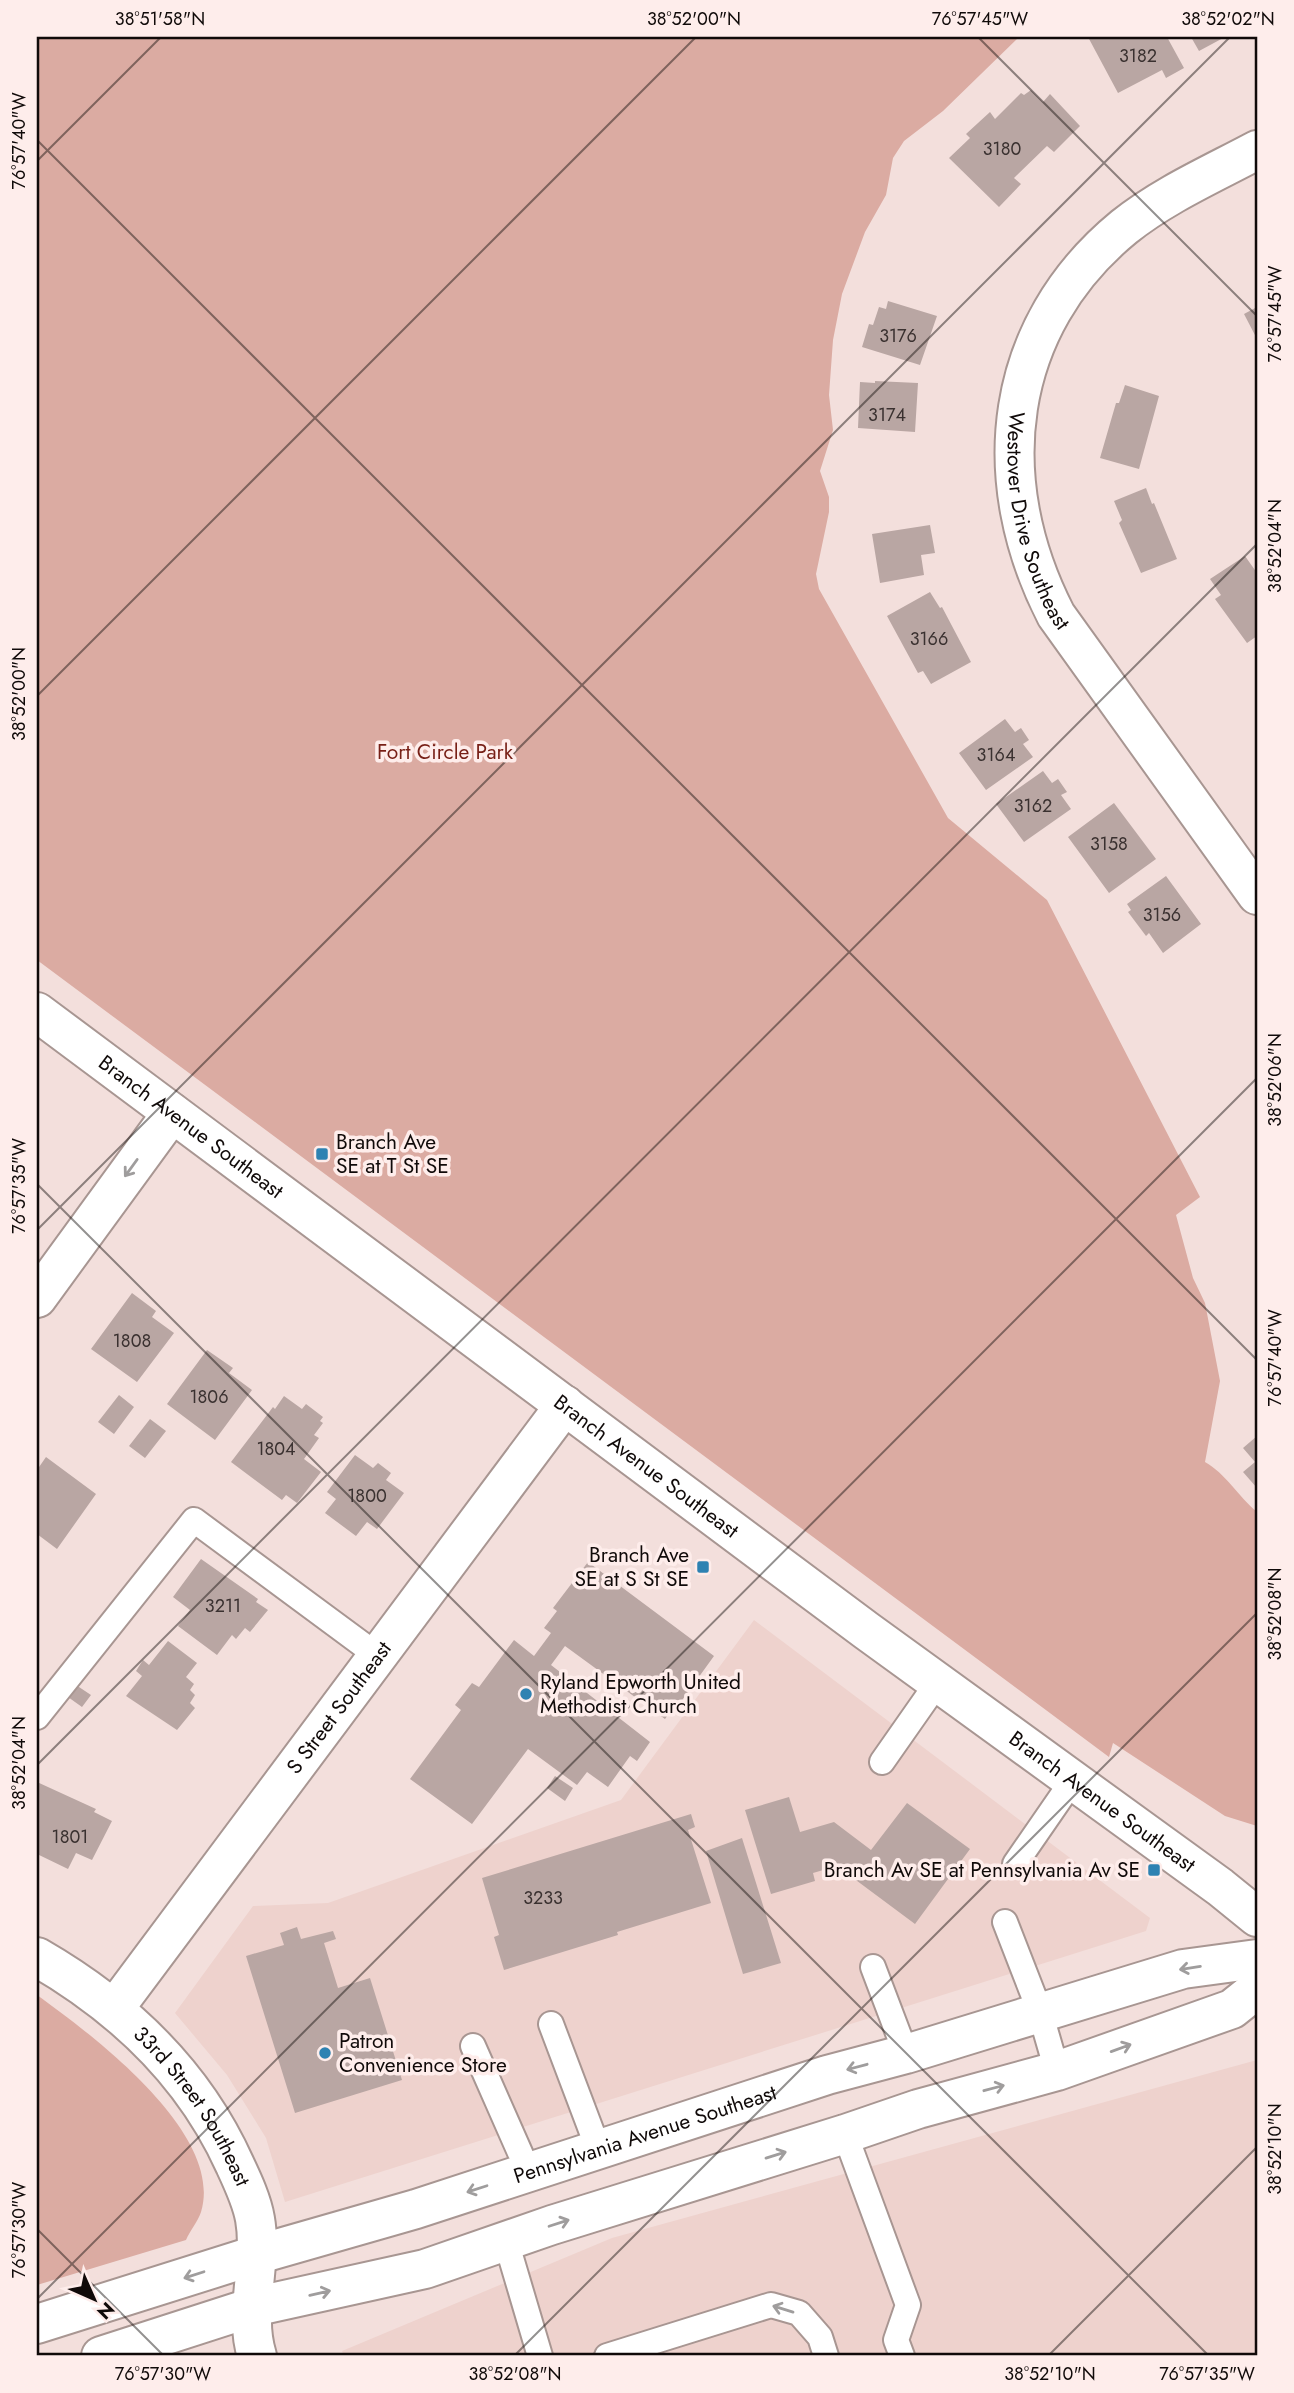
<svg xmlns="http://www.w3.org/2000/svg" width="1294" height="2393" font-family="Jost,sans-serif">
  <rect width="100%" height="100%" fill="#f3dfdc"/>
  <path fill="#eed2cd" d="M 754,1620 L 1150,1918 L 1146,1931 L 285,2202 L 266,2138 L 227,2075 L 175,2013 L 253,1906 L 328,1903 L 621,1800 Z
    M 1257,2060 L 1257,2356 L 344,2356 L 342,2351 L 612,2238 Z"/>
  <path fill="#dbaba2" d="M 37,37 L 1019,37 L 943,111 L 904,141 L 893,158 L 886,195 L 865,232 L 842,294 L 833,340 L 829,395 L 833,430 L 820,471 L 829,497 L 829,512 L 816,574 L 819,589 L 948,818 L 1047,900 L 1200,1197 L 1176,1215 L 1193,1278 L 1205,1303 L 1220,1381 L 1205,1462 C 1225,1473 1239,1497 1257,1512 L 1257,1826 L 1225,1816 L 1113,1743 L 1109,1757 L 37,960 Z
    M 37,1995 C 91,2034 225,2133 201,2212 C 198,2221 190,2231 186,2240 L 37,2285 Z"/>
  <path fill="#b9a6a3" d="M 1088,37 L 1167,37 L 1184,68 L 1166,78 L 1162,70 L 1118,93 Z
    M 1191,37 L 1225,37 L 1199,51 Z
    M 1031,90 L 1043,102 L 1050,94 L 1080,126 L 1054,152 L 1047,146 L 1014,178 L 1021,184 L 999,207 L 949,158 L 970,138 L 966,134 L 990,112 L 995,119 L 1021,93 L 1024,95 Z
    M 888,301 L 937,316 L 920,365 L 862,347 L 869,324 L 873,325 L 879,307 L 886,309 Z
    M 1257,307 L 1257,339 L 1244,314 Z
    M 875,381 L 918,383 L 915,432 L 858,428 L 860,382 L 875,383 Z
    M 1125,385 L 1159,396 L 1139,469 L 1100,458 L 1116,403 L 1119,403 Z
    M 1146,488 L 1152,504 L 1154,503 L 1177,559 L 1141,573 L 1119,523 L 1122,520 L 1114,501 Z
    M 930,525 L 935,553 L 921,555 L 924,575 L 880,583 L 872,534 Z
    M 1245,556 L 1257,573 L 1257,636 L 1247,643 L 1215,599 L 1221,595 L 1210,579 Z
    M 930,592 L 940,608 L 942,607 L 971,662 L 931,684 L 923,671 L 918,673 L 887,616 Z
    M 1005,719 L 1015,732 L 1021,728 L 1029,740 L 1023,744 L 1033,757 L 986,790 L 959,753 Z
    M 1043,771 L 1052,783 L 1058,779 L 1067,792 L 1061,795 L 1071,809 L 1024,842 L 996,804 Z
    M 1114,803 L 1156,859 L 1109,893 L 1068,837 Z
    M 1166,876 L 1201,924 L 1163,953 L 1149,933 L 1146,936 L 1128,912 L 1131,910 L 1127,904 Z
    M 132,1293 L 156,1311 L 152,1317 L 174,1333 L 137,1382 L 91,1349 Z
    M 207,1350 L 233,1368 L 229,1373 L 252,1390 L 215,1440 L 167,1404 Z
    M 119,1395 L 134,1407 L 114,1434 L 98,1422 Z
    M 284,1396 L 302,1409 L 306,1404 L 323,1417 L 320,1421 L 323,1423 L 314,1435 L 319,1438 L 304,1459 L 321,1472 L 297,1503 L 286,1495 L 282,1500 L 231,1462 L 273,1407 L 275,1409 Z
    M 150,1419 L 166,1431 L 145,1458 L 129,1446 Z
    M 1257,1436 L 1257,1488 L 1243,1472 L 1255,1462 L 1243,1448 Z
    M 355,1455 L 373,1468 L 378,1463 L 391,1473 L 386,1480 L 404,1493 L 377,1529 L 367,1522 L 356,1536 L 325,1513 L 336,1499 L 327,1492 Z
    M 46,1457 L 96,1494 L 57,1549 L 37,1534 L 37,1470 Z
    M 201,1559 L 258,1599 L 256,1602 L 268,1610 L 250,1632 L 245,1628 L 236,1639 L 232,1635 L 217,1655 L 178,1626 L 190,1610 L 173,1597 Z
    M 588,1562 L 714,1656 L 680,1703 L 678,1701 L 665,1719 L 565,1646 L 551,1665 L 650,1742 L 637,1761 L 630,1756 L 608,1787 L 587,1772 L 577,1785 L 528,1749 L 472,1824 L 410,1779 L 461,1710 L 455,1705 L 472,1683 L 479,1687 L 514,1640 L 534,1656 L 551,1633 L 544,1628 L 557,1611 L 553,1608 Z
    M 168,1641 L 197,1663 L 186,1677 L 194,1684 L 190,1690 L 195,1695 L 190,1703 L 195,1708 L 177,1730 L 126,1696 L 142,1676 L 136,1671 L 143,1660 L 149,1665 Z
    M 76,1685 L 91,1695 L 82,1707 L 68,1697 Z
    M 555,1776 L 573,1788 L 565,1801 L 547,1788 Z
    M 37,1782 L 96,1809 L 94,1812 L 112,1821 L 92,1860 L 76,1853 L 68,1869 L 37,1854 Z
    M 789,1797 L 800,1832 L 834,1822 L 871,1850 L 907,1803 L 970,1849 L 915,1924 L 837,1866 L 813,1873 L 815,1881 L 771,1894 L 745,1810 Z
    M 691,1814 L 695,1827 L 688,1830 L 711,1903 L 617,1932 L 618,1935 L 504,1970 L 494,1937 L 499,1935 L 482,1878 Z
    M 742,1838 L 781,1963 L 743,1974 L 706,1851 Z
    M 297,1927 L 301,1939 L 333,1931 L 336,1939 L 324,1943 L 338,1988 L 370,1978 L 402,2080 L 295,2113 L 246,1956 L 284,1945 L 280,1933 Z"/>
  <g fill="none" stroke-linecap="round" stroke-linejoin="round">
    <g stroke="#a89692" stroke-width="28">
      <path id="lane" d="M 37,1717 L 194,1520 L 378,1656
        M 882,1762 L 938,1682
        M 1015,1864 L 1073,1780
        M 1005,1922 L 1040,2012 L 1057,2071
        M 873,1967 L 906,2054
        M 551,2024 L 599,2151
        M 473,2046 L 529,2173
        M 845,2134 L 908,2305 L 896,2340 L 902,2356
        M 506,2241 L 540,2356
        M 607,2356 L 771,2305 L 799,2313 L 820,2337 L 826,2356"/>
    </g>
    <g stroke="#a89692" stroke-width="42">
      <g id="street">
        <path id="s1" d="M 1257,150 C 1212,174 1164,195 1124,227 C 1002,327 986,479 1056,615 L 1257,895"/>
        <path d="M 37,1298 L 172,1113"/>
        <path id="s2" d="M 37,1957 C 122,2006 194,2074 235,2165 C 243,2182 252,2201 255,2219 C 263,2264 243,2312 257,2356"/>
        <path id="s3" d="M 114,2009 L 565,1405"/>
      </g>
    </g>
    <g stroke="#a89692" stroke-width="42">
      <g id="highway">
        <path id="s4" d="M 37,1012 L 867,1631 L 1220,1887 L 1257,1917"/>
        <path id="s5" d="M 37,2324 L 259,2254 L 416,2209 L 827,2075 L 906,2054 L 1183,1969 L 1257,1959"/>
        <path d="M 101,2356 L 253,2307 L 425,2269 L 552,2225 L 845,2134 L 918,2109 L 1057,2071 L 1232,2009 L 1257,1989"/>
      </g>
    </g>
    <use href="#lane" stroke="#fff" stroke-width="24"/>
    <use href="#street" stroke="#fff" stroke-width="38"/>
    <use href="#highway" stroke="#fff" stroke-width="38"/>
  </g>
  <defs><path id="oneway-shaft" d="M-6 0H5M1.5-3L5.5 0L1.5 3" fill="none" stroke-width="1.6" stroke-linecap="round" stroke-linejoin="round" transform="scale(1.75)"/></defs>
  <g stroke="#9f9d9d">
    <use href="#oneway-shaft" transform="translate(131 1168) rotate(126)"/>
    <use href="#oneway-shaft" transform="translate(1190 1968) rotate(171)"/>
    <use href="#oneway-shaft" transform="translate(1121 2048) rotate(-20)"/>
    <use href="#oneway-shaft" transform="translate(857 2067) rotate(165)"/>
    <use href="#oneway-shaft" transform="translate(994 2088) rotate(-15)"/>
    <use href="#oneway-shaft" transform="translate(776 2155) rotate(-17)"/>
    <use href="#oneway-shaft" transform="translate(477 2189) rotate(162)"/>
    <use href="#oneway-shaft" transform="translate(559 2223) rotate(-18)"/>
    <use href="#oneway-shaft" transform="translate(194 2275) rotate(162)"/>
    <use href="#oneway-shaft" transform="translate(320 2293) rotate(-13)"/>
    <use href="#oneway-shaft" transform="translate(783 2309) rotate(-163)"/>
  </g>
  <path fill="none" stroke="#100a09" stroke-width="2" stroke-opacity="0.45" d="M 978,37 L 1257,316M 37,140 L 1257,1360M 37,161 L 161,37M 37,696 L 696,37M 37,1184 L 1209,2356M 37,1230 L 1230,37M 37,1765 L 1257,544M 37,2229 L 164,2356M 37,2299 L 1257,1078M 514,2356 L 1257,1613M 1048,2356 L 1257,2147"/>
  <g fill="#2e82b2" stroke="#feedeb" stroke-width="2.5">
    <rect x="315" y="1147" width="14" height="14" rx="3.5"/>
    <rect x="696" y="1560" width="14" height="14" rx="3.5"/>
    <circle cx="526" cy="1694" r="7"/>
    <rect x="1147" y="1863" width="14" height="14" rx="3.5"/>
    <circle cx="325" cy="2053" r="7"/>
  </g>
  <g text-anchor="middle" stroke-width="7" stroke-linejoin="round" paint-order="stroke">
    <g font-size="18" fill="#3a3130">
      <text x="1138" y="62">3182</text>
      <text x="1002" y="155">3180</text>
      <text x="898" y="342">3176</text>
      <text x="887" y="421">3174</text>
      <text x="929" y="645">3166</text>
      <text x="996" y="761">3164</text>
      <text x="1033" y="812">3162</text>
      <text x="1109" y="850">3158</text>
      <text x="1162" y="921">3156</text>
      <text x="132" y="1347">1808</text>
      <text x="209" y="1403">1806</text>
      <text x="276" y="1455">1804</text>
      <text x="367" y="1502">1800</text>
      <text x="223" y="1612">3211</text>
      <text x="70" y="1843">1801</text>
      <text x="543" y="1904">3233</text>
    </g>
    <g font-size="21" fill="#100a09" stroke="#feedeb">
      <text dy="7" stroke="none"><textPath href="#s1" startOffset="485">Westover Drive Southeast</textPath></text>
      <text dy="7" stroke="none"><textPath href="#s4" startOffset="192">Branch Avenue Southeast</textPath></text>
      <text dy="7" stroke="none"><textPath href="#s4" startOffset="760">Branch Avenue Southeast</textPath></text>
      <text dy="7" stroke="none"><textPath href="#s3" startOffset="376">S Street Southeast</textPath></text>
      <text dy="7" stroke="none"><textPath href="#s4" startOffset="1326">Branch Avenue Southeast</textPath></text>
      <text dy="7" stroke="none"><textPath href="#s2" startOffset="219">33rd Street Southeast</textPath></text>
      <text dy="7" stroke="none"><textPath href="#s5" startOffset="637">Pennsylvania Avenue Southeast</textPath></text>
    </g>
    <g font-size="21" fill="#771f16" stroke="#feedeb">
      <text x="445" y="759">Fort Circle Park</text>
    </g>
    <g font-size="21" fill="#100a09" stroke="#feedeb" text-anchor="start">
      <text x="336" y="1149">Branch Ave<tspan x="336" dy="24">SE at T St SE</tspan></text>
      <text x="689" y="1562" text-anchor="end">Branch Ave<tspan x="689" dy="24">SE at S St SE</tspan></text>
      <text x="540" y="1689">Ryland Epworth United<tspan x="540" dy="24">Methodist Church</tspan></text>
      <text x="1140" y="1877" text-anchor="end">Branch Av SE at Pennsylvania Av SE</text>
      <text x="339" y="2048">Patron<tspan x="339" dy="24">Convenience Store</tspan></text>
    </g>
  </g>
  <rect width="1294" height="2393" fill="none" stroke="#feedeb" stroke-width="77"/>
  <g transform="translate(94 2299) rotate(135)" stroke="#feedeb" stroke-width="5" paint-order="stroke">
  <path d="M0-5L12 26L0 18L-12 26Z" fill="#100a09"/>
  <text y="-10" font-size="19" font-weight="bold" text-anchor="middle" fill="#100a09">N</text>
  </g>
  <rect x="38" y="38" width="1218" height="2316" fill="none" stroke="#100a09" stroke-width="2.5"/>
  <g font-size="18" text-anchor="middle" fill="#100a09">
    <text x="160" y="25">38°51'58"N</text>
    <text x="694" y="25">38°52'00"N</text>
    <text x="980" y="25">76°57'45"W</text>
    <text x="1228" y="25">38°52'02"N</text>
    <text transform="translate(19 141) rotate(-90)" y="6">76°57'40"W</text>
    <text transform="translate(1275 314) rotate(-90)" y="6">76°57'45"W</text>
    <text transform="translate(1275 546) rotate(-90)" y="6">38°52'04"N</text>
    <text transform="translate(19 694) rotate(-90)" y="6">38°52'00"N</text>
    <text transform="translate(1275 1080) rotate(-90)" y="6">38°52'06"N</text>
    <text transform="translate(19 1186) rotate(-90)" y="6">76°57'35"W</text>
    <text transform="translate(1275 1358) rotate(-90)" y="6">76°57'40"W</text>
    <text transform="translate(1275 1614) rotate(-90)" y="6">38°52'08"N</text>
    <text transform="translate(19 1763) rotate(-90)" y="6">38°52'04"N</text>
    <text transform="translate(1275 2149) rotate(-90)" y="6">38°52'10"N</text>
    <text transform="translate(19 2230) rotate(-90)" y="6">76°57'30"W</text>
    <text x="163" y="2380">76°57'30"W</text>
    <text x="515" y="2380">38°52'08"N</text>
    <text x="1050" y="2380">38°52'10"N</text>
    <text x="1207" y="2380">76°57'35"W</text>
  </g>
</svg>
